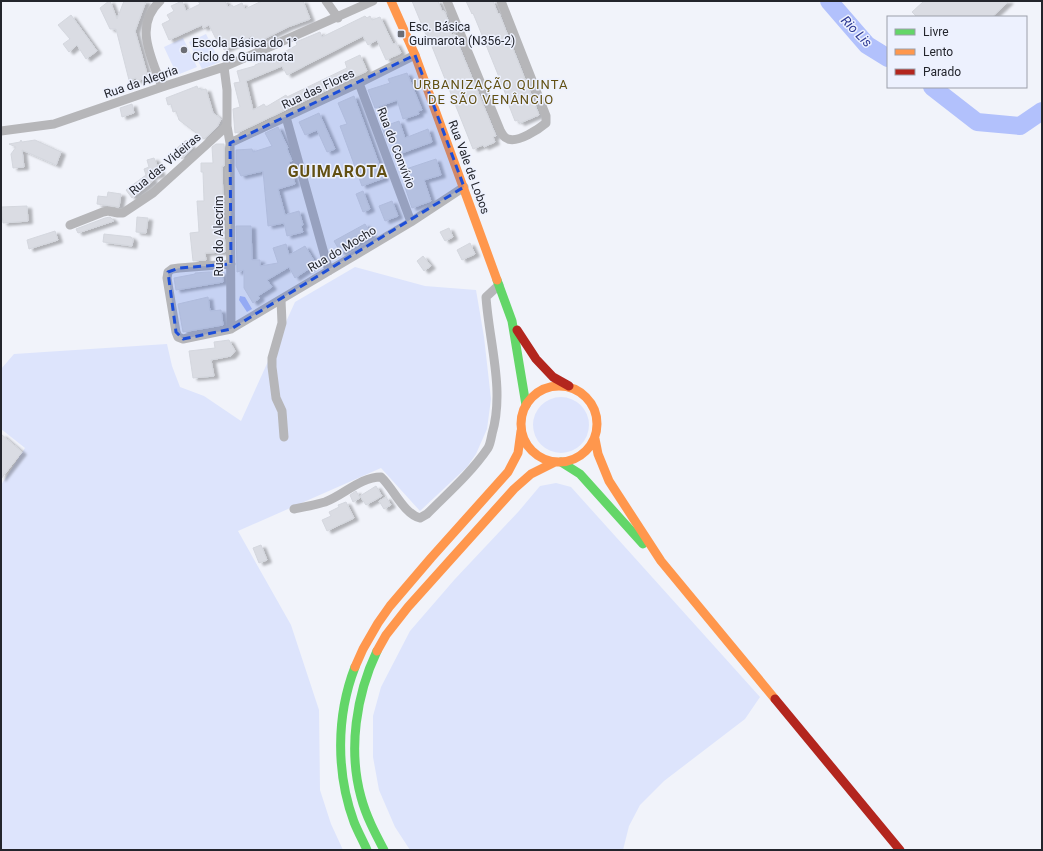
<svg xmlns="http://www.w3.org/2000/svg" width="1043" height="851" font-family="Roboto,sans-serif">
  <defs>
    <filter id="shadow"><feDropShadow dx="4.5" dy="2.5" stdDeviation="1" flood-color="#0004"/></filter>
  </defs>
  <rect width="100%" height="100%" fill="#f1f3fa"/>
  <path fill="#dde4fc" d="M 206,34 L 220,62 L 202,69 L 189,42 Z
    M 183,38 L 197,67 L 177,75 L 164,47 Z
    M 355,267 L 425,286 L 476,290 L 484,337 L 491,399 L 487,429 L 476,454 L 467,467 L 420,511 L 381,468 L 238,531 L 291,625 L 319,710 L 320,790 L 331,824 L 343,850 L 1,850 L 1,485 L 25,448 L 1,429 L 1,369 L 14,354 L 167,344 L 172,366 L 180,387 L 204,396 L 241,421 L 295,302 Z
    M533 425a28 28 0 1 1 56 0a28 28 0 1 1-56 0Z
    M 556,483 L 571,487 L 760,697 L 745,719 L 664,781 L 640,805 L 629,826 L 623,850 L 410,850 L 395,827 L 379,790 L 373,757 L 373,716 L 381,687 L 410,631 L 455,579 L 519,511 L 540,486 Z"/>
  <path fill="#b2c1fc" d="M 240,296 L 245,297 L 252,309 L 247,312 L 239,300 Z"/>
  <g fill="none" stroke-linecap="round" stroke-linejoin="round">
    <path stroke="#b2c1fc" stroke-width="18" d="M 829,1 L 867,45 L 888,58
      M 932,87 L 977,122 L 1020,126 L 1042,111"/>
  </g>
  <path fill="#dadce3" stroke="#d4d7de" filter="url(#shadow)" d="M 109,1 L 110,1 L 117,19 L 124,1 L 146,1 L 135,31 L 148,77 L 137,81 L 136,78 L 129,80 L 116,29 L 110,29 L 100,8 Z
    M 182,1 L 186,11 L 200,4 L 198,1 L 225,1 L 228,7 L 232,5 L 233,7 L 242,3 L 245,9 L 262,1 L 303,1 L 310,19 L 288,27 L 256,43 L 252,36 L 224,50 L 221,42 L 218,43 L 209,25 L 203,28 L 202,25 L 169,40 L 162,24 L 170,20 L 167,15 L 174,11 L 171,6 Z
    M 412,1 L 438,1 L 442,11 L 444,11 L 448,20 L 446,20 L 452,35 L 454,34 L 496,136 L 493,137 L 495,142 L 484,147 L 483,145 L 473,149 L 427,34 L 426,35 Z
    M 466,1 L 493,1 L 498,14 L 499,13 L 539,115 L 520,123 L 518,120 L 515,121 L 508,103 L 509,103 L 497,72 L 473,13 L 472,14 Z
    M 924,1 L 1009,1 L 992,17 L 917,17 L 912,12 Z
    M 71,15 L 97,51 L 86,59 L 77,45 L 69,52 L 63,44 L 70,39 L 58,25 Z
    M 365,16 L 367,18 L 370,16 L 372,20 L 380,17 L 393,44 L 396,43 L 401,53 L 386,60 L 377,40 L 368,45 L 363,36 L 287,75 L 282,66 L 246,81 L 253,110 L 264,104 L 266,107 L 286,95 L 287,97 L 347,68 L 345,62 L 360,55 L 367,71 L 239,132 L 235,133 L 233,109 L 240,107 L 234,83 L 240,82 L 237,71 L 255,66 L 255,65 L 270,59 L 270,60 L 297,45 L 296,42 L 320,32 L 322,37 Z
    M 407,73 L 422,110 L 418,111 L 419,114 L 403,119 L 397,100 L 375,108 L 368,90 L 390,83 L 388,79 Z
    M 197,86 L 198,89 L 201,88 L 201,90 L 206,89 L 213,113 L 221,119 L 217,127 L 204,139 L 179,120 L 176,111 L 173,112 L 171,104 L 168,105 L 166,98 Z
    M 354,96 L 384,178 L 362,186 L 340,126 L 347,124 L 338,103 Z
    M 132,104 L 134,113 L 122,117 L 120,108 Z
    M 319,113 L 335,149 L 327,152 L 317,130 L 305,135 L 299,122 Z
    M 399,121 L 405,138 L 428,129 L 432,142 L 399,154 L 392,133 L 385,136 L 382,127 Z
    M 278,127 L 288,148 L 287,149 L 292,161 L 289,162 L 295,184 L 278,189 L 285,215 L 299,211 L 303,225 L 301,226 L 303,232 L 287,236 L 284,223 L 268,226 L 263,171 L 241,176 L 236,166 L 236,150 L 252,149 L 253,152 L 272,146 L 265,133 Z
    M 21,140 L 22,142 L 35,140 L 61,152 L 56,165 L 22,150 L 24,167 L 13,168 L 11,154 L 16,147 L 9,144 L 20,142 Z
    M 186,140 L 193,148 L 182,159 L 175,150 Z
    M 216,144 L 224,144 L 224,166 L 222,166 L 223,202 L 222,202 L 224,226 L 225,252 L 205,253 L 206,260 L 193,261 L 190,233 L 199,232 L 197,201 L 204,201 L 203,172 L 201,172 L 201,163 L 213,163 L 212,147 Z
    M 154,158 L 161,174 L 151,177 L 153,181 L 132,198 L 126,190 L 146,175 L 144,169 L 149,167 L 147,160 Z
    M 436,159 L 441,175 L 424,180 L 431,201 L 412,208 L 405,187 L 408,186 L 403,170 Z
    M 363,191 L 370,209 L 363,212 L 356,194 Z
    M 108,192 L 121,194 L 119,207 L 97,204 L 98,196 L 107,197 Z
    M 392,201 L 398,216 L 385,221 L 379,206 Z
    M 27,206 L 28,221 L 3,223 L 1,207 Z
    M 110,217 L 114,221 L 78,233 L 76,229 L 105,218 Z
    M 137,217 L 148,218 L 146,233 L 136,232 Z
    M 365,224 L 372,235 L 341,253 L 334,241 Z
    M 236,226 L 251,226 L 252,260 L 260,260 L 260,266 L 278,263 L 273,248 L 286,244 L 289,255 L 305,246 L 316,264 L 295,278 L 289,267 L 267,280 L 272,287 L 258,296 L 260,298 L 253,303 L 244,288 L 244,270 L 237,272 Z
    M 449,228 L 453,237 L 445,241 L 440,232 Z
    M 55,231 L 58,240 L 29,249 L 27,240 Z
    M 104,234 L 131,237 L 133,240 L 132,246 L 103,242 Z
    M 470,243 L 475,254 L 462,260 L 457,250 Z
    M 423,256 L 431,266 L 424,271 L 417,261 Z
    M 208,272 L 222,272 L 223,282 L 176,290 L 174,278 L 195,274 L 195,273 Z
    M 208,297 L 210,311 L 221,310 L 223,325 L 183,332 L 178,304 Z
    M 229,340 L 235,351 L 231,356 L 211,360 L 214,376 L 193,378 L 189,351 L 215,348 L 214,342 Z
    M 1,434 L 22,452 L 1,479 Z
    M 376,486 L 382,496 L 366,505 L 360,496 Z
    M 356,491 L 360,498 L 353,502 L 350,495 Z
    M 386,497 L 391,505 L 384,509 L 379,501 Z
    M 346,502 L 354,518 L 327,531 L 322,520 L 331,516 L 329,512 L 339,507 L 338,505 Z
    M 261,545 L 267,560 L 259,563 L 253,548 Z"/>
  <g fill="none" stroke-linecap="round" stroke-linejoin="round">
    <path stroke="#b6b6b9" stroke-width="9" d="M 160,1 C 133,26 152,58 162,87
      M 326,1 L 338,18
      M 447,1 L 500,130 C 502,134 504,138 508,139 C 518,143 539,129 546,123 L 546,116 L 501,1
      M 224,67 L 227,90 L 227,126 L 230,143 L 231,329
      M 359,83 L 411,222
      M 286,117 L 329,271
      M 1,131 L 54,124 L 162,87 L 224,67 L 373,1
      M 230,143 L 359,83 L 415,55
      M 70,225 L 103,212 L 108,211 L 118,213 L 123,213 L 153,193 L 227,126
      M 231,264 L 179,268 L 172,269 L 168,272 L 167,278 L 176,332 L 178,337 L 183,339 L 231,329 L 411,222 L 464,187
      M 281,300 L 282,323 L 272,358 L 272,367 L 276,398 L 282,411 L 284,437
      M 294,509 C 304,507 315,505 325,502 C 344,495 360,477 381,477 C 394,489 403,513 420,518 L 427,514 C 448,493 471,473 488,448 C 490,445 491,439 492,434 C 505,390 489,342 486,297 L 499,285"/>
    <path stroke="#63d668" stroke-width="9" d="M 497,280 L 512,321 L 526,405
      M 561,462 L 580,474 L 643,544
      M 377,651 C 356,695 348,750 361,797 C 366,816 375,833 384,850
      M 355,667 C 336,716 336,773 354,822 C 358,832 363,841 367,850"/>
    <path stroke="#ff974d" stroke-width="9" d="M 391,1 L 415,55 L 497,280
      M521 424a38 38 0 1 1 76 0a38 38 0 1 1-76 0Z
      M 595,439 L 598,454 L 609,481 L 661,561 L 775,699
      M 377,651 L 386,635 L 408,607 L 514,489 L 531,474 L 555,462
      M 355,667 L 363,649 L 378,623 L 390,606 L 431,558 L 508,472 L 518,453 L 521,431"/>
    <path stroke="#b3261e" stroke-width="9" d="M 517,330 L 536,359 L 553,377 L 569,386
      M 775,699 L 900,850"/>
  </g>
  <path fill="#1d4ed8" fill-opacity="0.2" stroke="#1d4ed8" stroke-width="3" stroke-dasharray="8 5" stroke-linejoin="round" d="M 415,55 L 464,187 L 231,329 L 183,339 L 176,332 L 168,272 L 179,268 L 231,264 L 230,143 Z"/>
  <g fill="#6b6d74" stroke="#edf1fe" stroke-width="1.5">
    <rect x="397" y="30" width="8" height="8" rx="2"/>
    <circle cx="184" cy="50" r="4"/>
  </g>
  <g text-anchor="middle" stroke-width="3" stroke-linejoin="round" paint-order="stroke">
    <g font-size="12" fill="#23252c" stroke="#edf1fe" text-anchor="start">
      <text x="409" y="31">Esc. Básica<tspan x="409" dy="14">Guimarota (N356-2)</tspan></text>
      <text x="192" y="47">Escola Básica do 1°<tspan x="192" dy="14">Ciclo de Guimarota</tspan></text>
    </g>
    <g font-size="12" fill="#23252c" stroke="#edf1fe">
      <text transform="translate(141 82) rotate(-19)" y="4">Rua da Alegria</text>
      <text transform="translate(318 89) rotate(-25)" y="4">Rua das Flores</text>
      <text transform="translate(396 148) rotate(69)" y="4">Rua do Convívio</text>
      <text transform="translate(165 164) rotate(-40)" y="4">Rua das Videiras</text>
      <text transform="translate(469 167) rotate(70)" y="4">Rua Vale de Lobos</text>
      <text transform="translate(219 236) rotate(-90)" y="4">Rua do Alecrim</text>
      <text transform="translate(342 249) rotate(-31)" y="4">Rua do Mocho</text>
    </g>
    <g font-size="13" font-style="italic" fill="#2d3994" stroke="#edf1fe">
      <text transform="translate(857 31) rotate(46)" y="5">Rio Lis</text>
    </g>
    <g font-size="13" letter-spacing="1" fill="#625013" stroke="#edf1fe">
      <text x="491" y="89">URBANIZAÇÃO QUINTA<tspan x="491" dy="15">DE SÃO VENÂNCIO</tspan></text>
    </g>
    <g font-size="16" font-weight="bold" letter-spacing="1" fill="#625013" stroke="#edf1fe">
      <text x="338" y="177">GUIMAROTA</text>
    </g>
  </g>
  <rect width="1043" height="851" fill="none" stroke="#23252c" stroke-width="4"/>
  <rect x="887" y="16" width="140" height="72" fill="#edf1fe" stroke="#9c9faa"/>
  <rect x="895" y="29" width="20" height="6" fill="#63d668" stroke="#9c9faa"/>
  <text x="923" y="36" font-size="12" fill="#23252c">Livre</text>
  <rect x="895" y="49" width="20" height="6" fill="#ff974d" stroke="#9c9faa"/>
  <text x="923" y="56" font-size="12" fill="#23252c">Lento</text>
  <rect x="895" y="69" width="20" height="6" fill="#b3261e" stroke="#9c9faa"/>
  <text x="923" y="76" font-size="12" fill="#23252c">Parado</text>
</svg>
